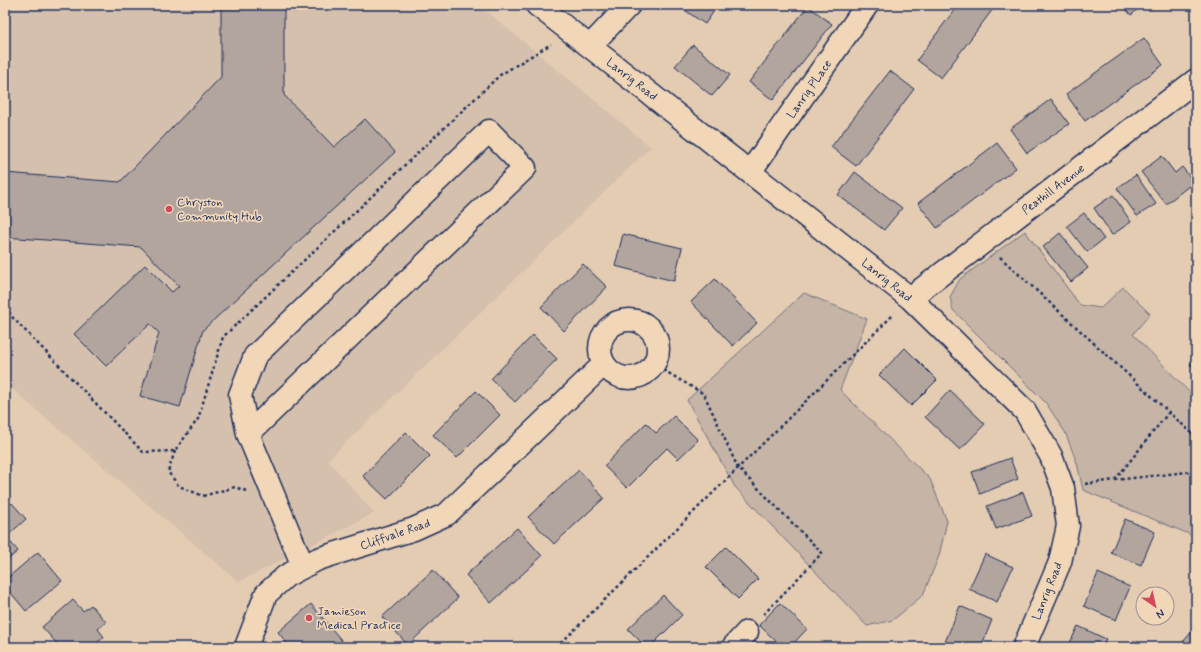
<svg xmlns="http://www.w3.org/2000/svg" width="1201" height="652" font-family="Mynerve,sans-serif">
  <rect width="100%" height="100%" fill="#e4ccb3"/>
  <filter id="ink" filterUnits="userSpaceOnUse"><feTurbulence type="fractalNoise" baseFrequency=".025" numOctaves="2"/><feDisplacementMap in="SourceGraphic" scale="8" xChannelSelector="R" yChannelSelector="G"/><feConvolveMatrix kernelMatrix="1 2 1 2 8 2 1 2 1" color-interpolation-filters="sRGB"/></filter>
  <g filter="url(#ink)">
    <path fill="#d5c0ad" d="M 5,5 L 479,5 L 651,147 L 328,460 L 374,513 L 239,582 L 21,397 L 5,381 Z"/>
    <path fill="#c6b5a6" stroke="#707282" d="M 1025,231 L 1080,305 L 1101,308 L 1123,287 L 1150,314 L 1133,334 L 1196,399 L 1196,537 L 1083,490 L 1077,463 L 1065,432 L 1046,403 L 953,310 L 950,297 L 960,279 Z
      M 804,293 L 867,319 L 840,390 L 930,479 L 947,521 L 939,556 L 923,595 L 893,620 L 867,626 L 735,487 L 687,400 Z"/>
    <path fill="#b2a59e" stroke="#1b2f5e" d="M 221,5 L 284,5 L 284,95 L 334,147 L 365,119 L 395,152 L 203,330 L 180,407 L 140,396 L 159,333 L 150,324 L 106,366 L 74,334 L 145,265 L 172,292 L 179,286 L 141,247 L 5,237 L 5,173 L 120,182 L 221,77 Z
      M 681,5 L 718,5 L 705,24 L 680,7 Z
      M 958,5 L 996,5 L 941,78 L 917,60 Z
      M 1122,5 L 1143,5 L 1131,15 Z
      M 808,6 L 832,24 L 773,100 L 749,82 Z
      M 1144,38 L 1163,65 L 1085,121 L 1066,94 Z
      M 693,45 L 730,75 L 712,96 L 675,66 Z
      M 890,71 L 914,89 L 856,166 L 831,147 Z
      M 1051,99 L 1069,124 L 1027,153 L 1010,129 Z
      M 997,143 L 1016,168 L 937,228 L 918,203 Z
      M 1162,156 L 1175,173 L 1182,167 L 1194,182 L 1166,204 L 1141,172 Z
      M 855,172 L 902,208 L 884,230 L 838,195 Z
      M 1136,175 L 1156,204 L 1137,216 L 1117,188 Z
      M 1113,195 L 1131,222 L 1112,235 L 1094,208 Z
      M 1084,213 L 1104,239 L 1087,252 L 1067,226 Z
      M 1060,233 L 1088,268 L 1071,282 L 1043,247 Z
      M 623,234 L 682,248 L 674,281 L 615,266 Z
      M 583,264 L 607,287 L 564,331 L 541,307 Z
      M 715,279 L 757,323 L 733,346 L 691,302 Z
      M 533,335 L 557,359 L 515,402 L 491,379 Z
      M 905,348 L 937,380 L 911,406 L 879,375 Z
      M 1196,350 L 1196,367 L 1190,365 Z
      M 950,390 L 985,424 L 960,450 L 925,417 Z
      M 476,391 L 500,415 L 457,458 L 433,435 Z
      M 674,416 L 698,440 L 678,459 L 667,448 L 627,488 L 604,466 L 646,423 L 656,433 Z
      M 406,432 L 430,456 L 387,499 L 363,476 Z
      M 1010,458 L 1018,479 L 980,494 L 972,472 Z
      M 579,470 L 604,498 L 554,544 L 528,517 Z
      M 1023,492 L 1032,516 L 996,529 L 987,506 Z
      M 12,503 L 26,519 L 6,537 L 18,551 L 5,562 L 5,510 Z
      M 1125,519 L 1155,532 L 1141,565 L 1111,553 Z
      M 517,528 L 542,556 L 491,603 L 466,575 Z
      M 726,547 L 758,579 L 738,599 L 706,567 Z
      M 38,552 L 62,581 L 26,611 L 5,586 L 5,580 Z
      M 985,554 L 1013,567 L 997,602 L 969,589 Z
      M 433,570 L 458,598 L 408,645 L 382,617 Z
      M 1098,573 L 1130,587 L 1116,620 L 1084,606 Z
      M 663,595 L 682,615 L 650,647 L 646,647 L 628,629 Z
      M 73,600 L 83,611 L 91,605 L 106,622 L 98,629 L 104,637 L 92,647 L 60,647 L 42,627 Z
      M 780,603 L 807,629 L 790,647 L 782,647 L 759,625 Z
      M 311,604 L 347,647 L 290,647 L 278,632 Z
      M 960,606 L 992,620 L 981,647 L 956,647 L 945,642 Z
      M 1078,626 L 1106,639 L 1102,647 L 1068,647 Z
      M 1196,627 L 1196,647 L 1186,647 L 1182,643 Z"/>
    <g fill="none" stroke-linecap="round" stroke-linejoin="round">
      <g stroke="#1b2f5e" stroke-width="25">
        <path id="minor" d="M 537,5 L 910,298 L 1025,411 L 1051,456 L 1063,488 L 1068,526 L 1060,562 L 1024,647
          M 590,46 L 629,5
          M 750,172 L 867,5
          M 910,298 L 1196,80
          M600 349a29 29 0 1 1 58 0a29 29 0 1 1-58 0Z
          M 248,434 L 525,168 L 489,131 L 255,356 L 240,395 L 248,434 L 303,566
          M 246,647 L 266,594 L 286,576 L 318,559 L 414,529 L 447,514 L 604,364
          M 733,647 L 747,632"/>
      </g>
      <path stroke="#1b2f5e" stroke-width="2.5" stroke-dasharray="3 3" stroke-linecap="butt" d="M 1000,257 L 1196,437
        M 5,307 L 13,318 L 143,452 L 175,451 L 198,419 L 223,337 L 500,75 L 551,44
        M 653,364 L 704,394 L 738,468 L 822,553 L 763,615
        M 175,451 L 168,472 L 179,486 L 203,496 L 235,487 L 246,491
        M 1115,480 L 1169,412
        M 1085,484 L 1115,480 L 1196,471
        M 557,647 L 894,314"/>
      <use href="#minor" stroke="#f1d6b8" stroke-width="22"/>
    </g>
  </g>
  <g fill="#d1495b" stroke="#f1d6b8" stroke-width="1.5">
    <circle cx="169" cy="209" r="4"/>
    <circle cx="309" cy="618" r="4"/>
  </g>
  <g text-anchor="middle" stroke-width="3.5" stroke-linejoin="round" paint-order="stroke">
    <g font-size="12" fill="#1b2f5e" stroke="#f1d6b8">
      <text transform="translate(632 79) rotate(38)" y="4">Lanrig Road</text>
      <text transform="translate(809 89) rotate(-55)" y="4">Lanrig PLace</text>
      <text transform="translate(1053 189) rotate(-37)" y="4">Peathill Avenue</text>
      <text transform="translate(887 280) rotate(39)" y="4">Lanrig Road</text>
      <text transform="translate(395 534) rotate(-19)" y="4">Cliffvale Road</text>
      <text transform="translate(1047 591) rotate(-68)" y="4">Lanrig Road</text>
    </g>
    <g font-size="12" fill="#1b2f5e" stroke="#f1d6b8" text-anchor="start">
      <text x="177" y="206">Chryston<tspan x="177" dy="14">Community Hub</tspan></text>
      <text x="317" y="615">Jamieson<tspan x="317" dy="14">Medical Practice</tspan></text>
    </g>
  </g>
  <rect width="1201" height="652" fill="none" stroke="#f1d6b8" stroke-width="20"/>
  <rect x="10" y="10" width="1181" height="632" fill="none" stroke="#1b2f5e" stroke-width="1.5" filter="url(#ink)"/>
  <g transform="translate(1155 606) rotate(146)"><circle r="19" fill="#f1d6b8" stroke="#9b9394"/>
  <path d="M0-3L7 15L0 10L-7 15Z" fill="#d1495b"/>
  <text y="-6" font-size="11" font-weight="bold" text-anchor="middle" fill="#1b2f5e">N</text>
  </g>
</svg>
